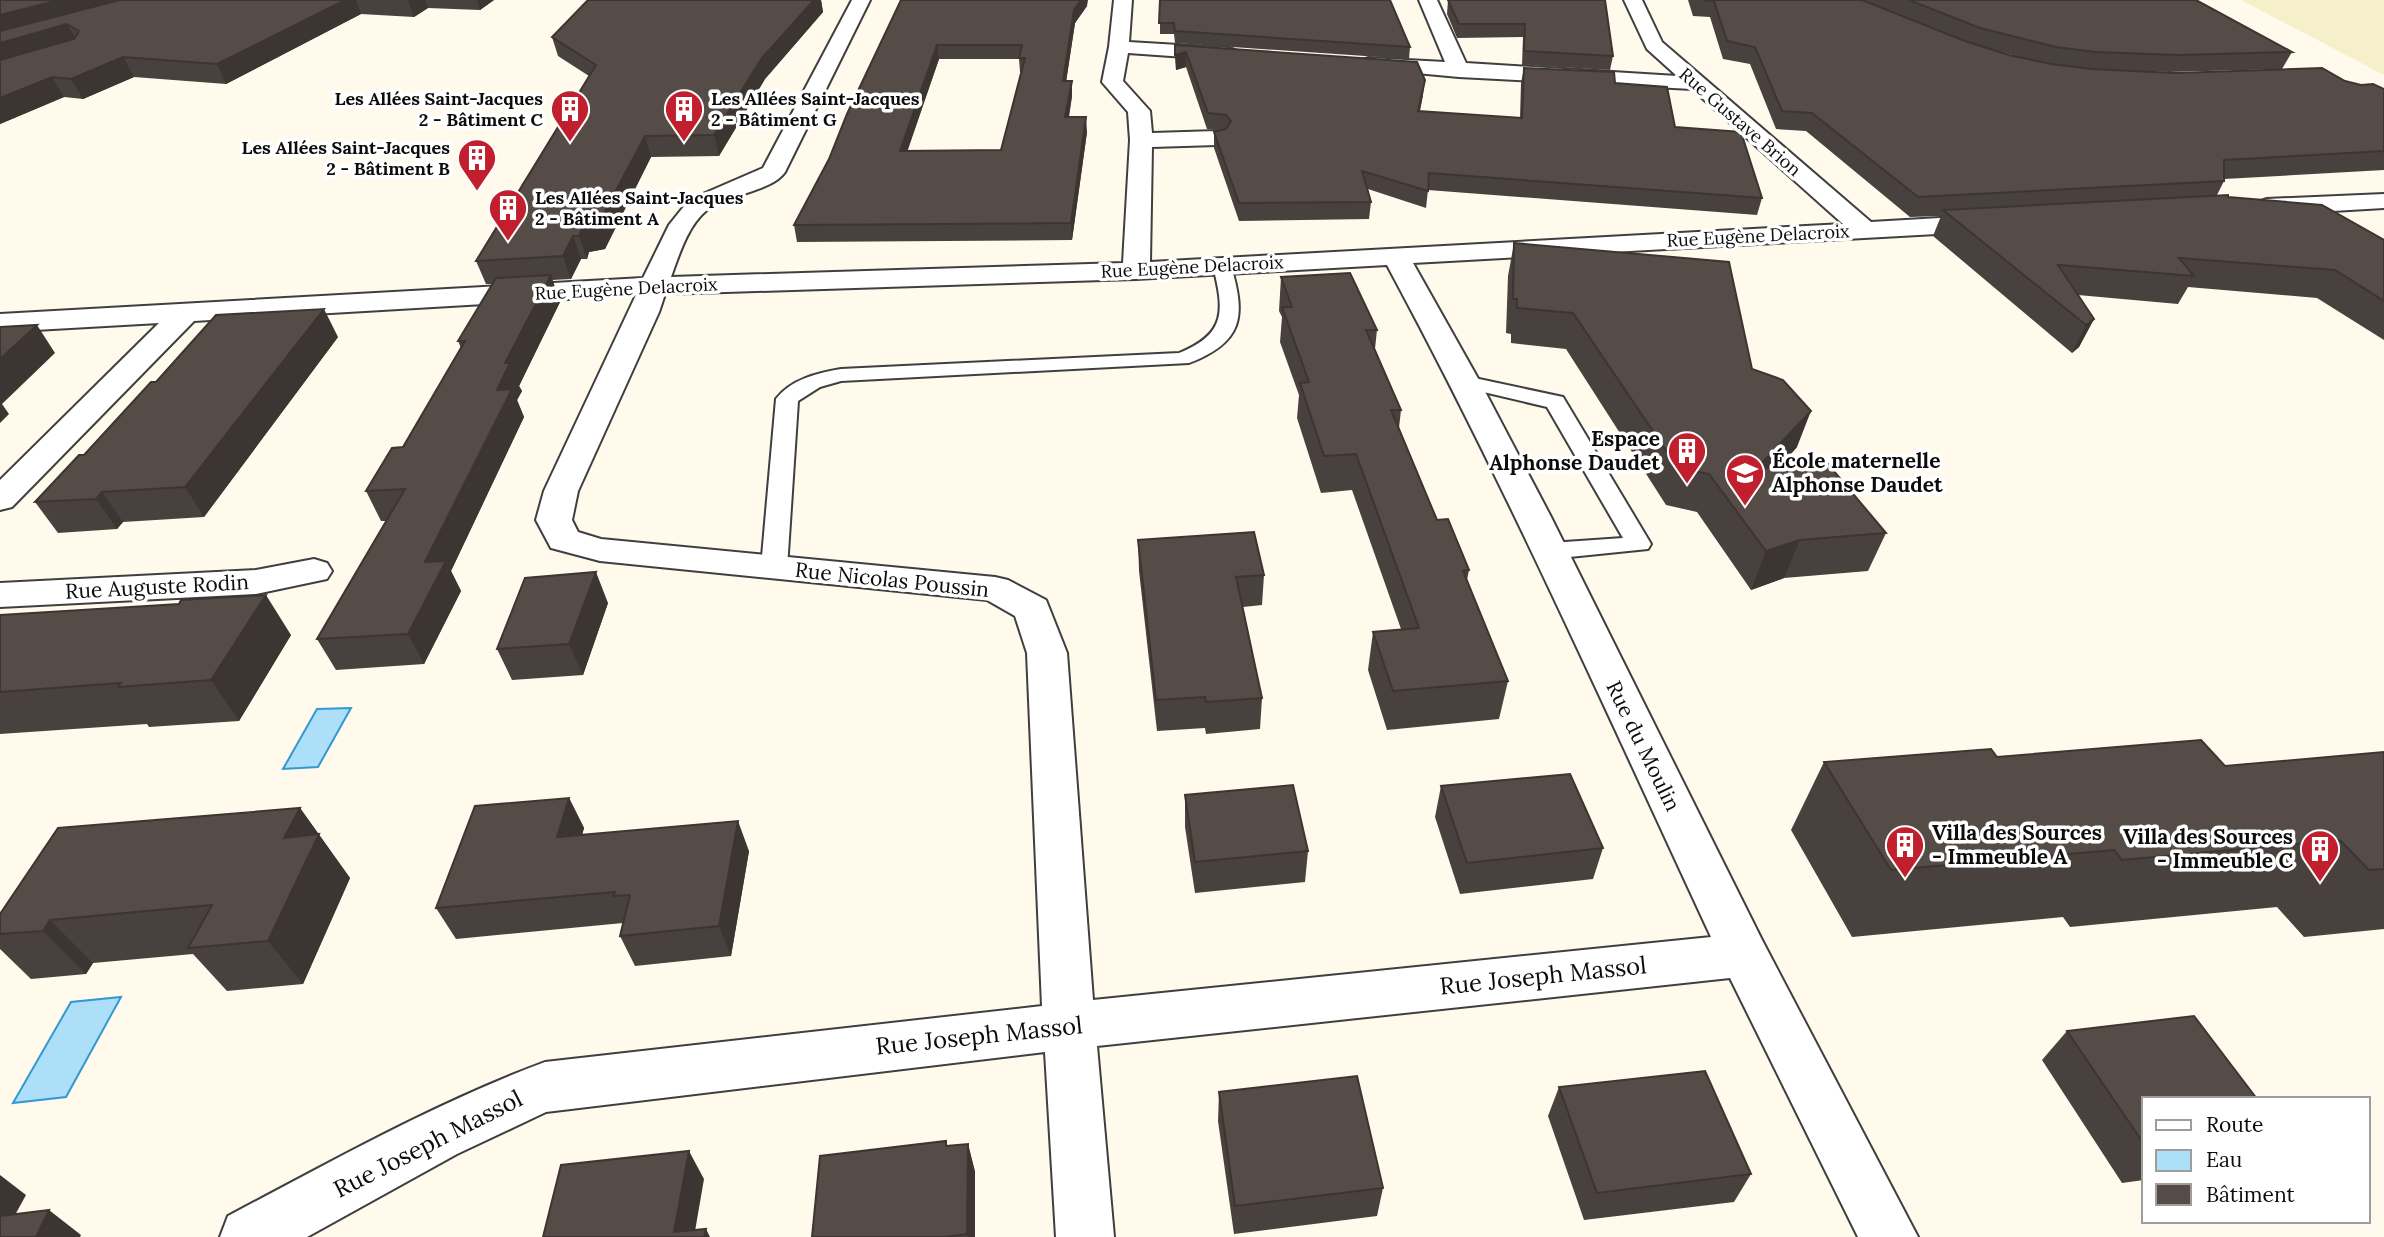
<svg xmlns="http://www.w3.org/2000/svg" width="2384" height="1237" font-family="Lora,serif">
  <rect width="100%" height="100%" fill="#fffaeb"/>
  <path fill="#f6f0ca" d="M 2241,0 L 2384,0 L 2384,75 Z"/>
  <path fill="#addff8" stroke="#3298d2" stroke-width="2" d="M 351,708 L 318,767 L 283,769 L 317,709 Z
    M 121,997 L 66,1097 L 13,1103 L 71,1002 Z"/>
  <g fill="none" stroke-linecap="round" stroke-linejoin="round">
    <g stroke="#3f3f3f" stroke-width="4">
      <path id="service" d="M 1222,260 L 1231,266 C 1246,317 1243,342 1189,363 L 841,381 L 820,387 L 798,401 L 787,568 L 783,574 L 774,576 L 765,574 L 761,568 L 776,399 C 791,379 818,373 841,369 L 1179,353 C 1227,334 1224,310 1213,266 Z
        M 1465,376 L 1563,397 L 1651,544 L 1648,549 L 1550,559 L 1541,557 L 1538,551 L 1541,545 L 1550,543 L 1623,538 L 1547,407 L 1458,386 L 1455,382 L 1458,378 Z"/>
    </g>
    <g stroke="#3f3f3f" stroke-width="4">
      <path id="minor" d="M 852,0 L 870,0 L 785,172 C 771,192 727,194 707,210 C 688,225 679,255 671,277 L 1123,263 L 1130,140 L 1128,112 L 1102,82 L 1109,47 L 1114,0 L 1132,0 L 1129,42 L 1228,48 L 1235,50 L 1238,54 L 1235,58 L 1228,60 L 1128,53 L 1123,81 L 1150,111 L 1152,133 L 1217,131 L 1225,133 L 1228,138 L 1225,143 L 1217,145 L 1152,147 L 1150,262 L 1843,224 L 1692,89 L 1459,77 L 1362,68 L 1359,64 L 1362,60 L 1369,58 L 1445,62 L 1419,0 L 1437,0 L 1466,63 L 1677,76 L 1647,49 L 1624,0 L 1642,0 L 1662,42 L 1871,222 L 1991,215 L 2000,218 L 2004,223 L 2000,228 L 1991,231 L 1413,263 L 1480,382 L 1551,517 L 1762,940 L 1918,1237 L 1858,1237 L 1730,978 L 1097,1046 L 1114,1237 L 1056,1237 L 1045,1052 L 546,1112 L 457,1154 L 307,1237 L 220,1237 L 228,1216 C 332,1161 435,1103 545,1062 L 1042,1006 L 1027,653 L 1015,616 L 987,600 L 600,561 L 551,548 L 536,520 L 544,491 L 636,295 L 194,321 L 12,507 L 0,510 L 0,480 L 159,323 L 0,332 L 0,314 L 643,278 L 669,225 L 689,200 L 763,168 ZM 1387,265 C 1505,484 1606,711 1711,937 L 1093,1000 L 1067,653 L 1046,600 L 1008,580 L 995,577 L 601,539 L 578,532 L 572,520 L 578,491 L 659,312 L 665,294 L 1136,279 Z
        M 2384,194 L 2384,208 L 2267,215 L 2258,212 L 2254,207 L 2258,202 L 2267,199 Z
        M 314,559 L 327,563 L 332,571 L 327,579 L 256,594 L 0,607 L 0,583 L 256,570 Z"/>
    </g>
    <use href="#service" fill="#fff" fill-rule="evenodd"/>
    <use href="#minor" fill="#fff" fill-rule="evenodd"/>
  </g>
  <path fill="#49413e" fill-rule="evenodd" d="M 0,0 L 494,0 L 480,10 L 428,8 L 414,17 L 361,14 L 226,84 L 134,77 L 83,99 L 64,97 L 0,124 Z
    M 588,0 L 821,0 L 823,12 L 765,79 L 719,156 L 651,157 L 605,249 L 589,252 L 587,259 L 581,259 L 571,279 L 552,280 L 560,302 L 519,386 L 522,391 L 517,400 L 524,417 L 451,571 L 461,591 L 424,664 L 336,670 L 317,639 L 387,521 L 381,521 L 366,491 L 403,447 L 461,348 L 458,341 L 493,284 L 486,284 L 476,261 L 589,76 L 558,56 L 552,37 Z
    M 901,0 L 1087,6 L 1075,23 L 1066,81 L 1072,96 L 1069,117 L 1087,132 L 1072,240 L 797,242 L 794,225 L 829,159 ZM 939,59 L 1019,59 L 1020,72 L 1022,72 L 1001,150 L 907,151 Z
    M 1160,0 L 1410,47 L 1409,59 L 1175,43 L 1174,34 L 1160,34 Z
    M 1448,0 L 1605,0 L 1613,56 L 1610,70 L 1522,65 L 1523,37 L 1457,38 L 1447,14 Z
    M 1688,0 L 2196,0 L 2292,52 L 2282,69 L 2169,72 L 2109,70 L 2345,81 L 2361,85 L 2384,89 L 2384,170 L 2224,179 L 2224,181 L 2217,195 L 2384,240 L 2384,340 L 2317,298 L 2188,287 L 2178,304 L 2078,295 L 2094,319 L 2079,347 L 2072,353 L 1933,236 L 1941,216 L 1910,217 L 1806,131 L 1776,129 L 1750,64 L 1723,59 L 1710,17 L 1693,16 ZM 1983,47 L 2030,60 L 2009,55 Z
    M 1175,45 L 1423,95 L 1420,111 L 1520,118 L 1521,83 L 1524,68 L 1615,83 L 1675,127 L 1762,198 L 1757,215 L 1428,190 L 1426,208 L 1368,189 L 1371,202 L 1369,219 L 1239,221 L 1214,148 L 1214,132 L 1222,130 L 1207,129 L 1186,67 L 1176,70 Z
    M 1514,243 L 1752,369 L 1797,447 L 1779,468 L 1886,533 L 1868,571 L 1784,578 L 1751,590 L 1697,512 L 1666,505 L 1566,349 L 1511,343 L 1511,334 L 1506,333 L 1508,276 Z
    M 1281,277 L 1377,330 L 1375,349 L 1401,410 L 1399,428 L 1437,520 L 1469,570 L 1467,580 L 1508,681 L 1499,719 L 1387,730 L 1368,670 L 1373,632 L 1401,629 L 1352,490 L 1321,493 L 1297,418 L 1299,395 L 1280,342 L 1282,317 L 1279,311 Z
    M 338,337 L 204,517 L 123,522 L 117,529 L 58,533 L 35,502 L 84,455 L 156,382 Z
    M 1138,540 L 1264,575 L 1262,605 L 1243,607 L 1262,698 L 1260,729 L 1206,734 L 1205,728 L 1157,731 L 1139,571 Z
    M 608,603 L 583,675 L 512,680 L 497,649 Z
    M 179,604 L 291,635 L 239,721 L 149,727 L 147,724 L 0,734 L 0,615 Z
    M 2384,752 L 2384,929 L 2304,937 L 2277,907 L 2070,927 L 2063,917 L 1852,937 L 1791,830 L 1824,762 L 1997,757 L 2225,766 Z
    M 1441,786 L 1603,848 L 1593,879 L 1460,894 L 1435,817 Z
    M 1185,795 L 1308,851 L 1305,882 L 1195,893 L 1185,827 Z
    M 569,798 L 584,828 L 582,835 L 749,851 L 731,956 L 635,966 L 620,936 L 623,923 L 456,939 L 436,908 Z
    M 300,808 L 350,878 L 303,984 L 227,991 L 193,954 L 93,963 L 86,974 L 31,979 L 0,949 L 0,914 Z
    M 2067,1031 L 2144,1099 L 2144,1180 L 2122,1183 L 2042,1060 Z
    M 1559,1087 L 1751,1174 L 1734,1202 L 1584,1220 L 1548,1116 Z
    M 1219,1092 L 1383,1188 L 1377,1216 L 1234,1234 L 1218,1121 Z
    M 968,1144 L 975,1172 L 975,1237 L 812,1237 L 948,1146 Z"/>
  <path fill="#3c3532" d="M 59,0 L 136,0 L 0,37 L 0,15 Z
    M 345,0 L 356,0 L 361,14 L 226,84 L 217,64 Z
    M 408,0 L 425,0 L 428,8 L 414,17 Z
    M 477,0 L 494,0 L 480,10 Z
    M 810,0 L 821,0 L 823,12 L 765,79 L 719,156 L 714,135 L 761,59 Z
    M 1081,0 L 1088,0 L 1087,6 L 1075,23 L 1064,96 L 1063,81 L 1074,10 Z
    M 67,24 L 78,43 L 0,65 L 0,43 Z
    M 937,45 L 939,59 L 902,167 L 900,151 Z
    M 1186,52 L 1186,67 L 1176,70 L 1175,55 Z
    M 123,57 L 134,77 L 83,99 L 71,79 Z
    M 52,77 L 64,97 L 0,124 L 0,98 Z
    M 1425,80 L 1423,95 L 1416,127 L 1418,111 Z
    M 1072,81 L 1072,96 L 1066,132 L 1065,117 Z
    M 1086,117 L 1087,132 L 1072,240 L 1071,223 Z
    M 645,136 L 651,157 L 605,249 L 589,252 L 587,259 L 579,236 L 582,229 Z
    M 573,236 L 581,259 L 571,279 L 563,256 Z
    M 551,275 L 560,302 L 519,386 L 522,391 L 517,400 L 524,417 L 451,571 L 461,591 L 424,664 L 408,634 L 425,562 L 497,390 L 505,363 Z
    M 324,309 L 338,337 L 204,517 L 185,487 Z
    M 2094,319 L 2079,347 L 2072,353 L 2086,325 Z
    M 37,325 L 55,353 L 2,404 L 9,414 L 0,423 L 0,359 Z
    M 1811,411 L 1797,447 L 1743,507 L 1756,469 Z
    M 102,492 L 123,522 L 117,529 L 96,499 Z
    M 1800,540 L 1784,578 L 1751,590 L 1766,551 Z
    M 596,572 L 608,603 L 583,675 L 569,644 Z
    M 266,595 L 291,635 L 239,721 L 211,680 Z
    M 569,798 L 584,828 L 573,867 L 557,837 Z
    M 300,808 L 350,878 L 303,984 L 268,941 L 284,838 Z
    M 738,821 L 749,851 L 731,956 L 719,926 Z
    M 50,920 L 93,963 L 86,974 L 43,931 Z
    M 968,1144 L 975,1172 L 975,1237 L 968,1237 L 967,1234 Z
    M 689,1151 L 704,1179 L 694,1237 L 674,1232 Z
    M 0,1175 L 26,1195 L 3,1237 L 0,1237 Z
    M 49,1210 L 81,1235 L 80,1237 L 36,1237 Z
    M 706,1229 L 710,1237 L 704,1237 Z"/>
  <path fill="#554c48" stroke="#3c3532" stroke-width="2" fill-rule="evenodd" d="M 0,0 L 59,0 L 0,15 Z
    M 120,0 L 345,0 L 217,64 L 123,57 L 71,79 L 52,77 L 0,98 L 0,60 L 74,39 L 79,31 L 67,24 L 0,43 L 0,31 Z
    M 588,0 L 814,0 L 761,59 L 714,135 L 645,136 L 597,226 L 582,229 L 579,236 L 573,236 L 563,256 L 476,261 L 596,65 L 552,37 Z
    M 901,0 L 1081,0 L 1074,10 L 1063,81 L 1072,81 L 1065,117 L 1086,117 L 1071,223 L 794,225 L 829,159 L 847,114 ZM 937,45 L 1022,45 L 1019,58 L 1025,58 L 1001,150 L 900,151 Z
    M 1160,0 L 1390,0 L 1410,47 L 1175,31 L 1174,23 L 1159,23 Z
    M 1448,0 L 1605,0 L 1613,56 L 1524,51 L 1525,24 L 1459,24 Z
    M 1703,0 L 1862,0 L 1965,41 L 2009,55 L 2051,64 L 2092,69 L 2175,73 L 2322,68 L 2345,81 L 2361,85 L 2373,84 L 2384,89 L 2384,151 L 2224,160 L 2224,181 L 1918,197 L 1812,113 L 1782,111 L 1755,47 L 1727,41 L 1714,1 Z
    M 1909,0 L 2196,0 L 2292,52 L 2178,55 L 2096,52 L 2056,47 L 1980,28 Z
    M 1175,45 L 1417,62 L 1425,80 L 1418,111 L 1522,118 L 1524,68 L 1614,72 L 1615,83 L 1667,87 L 1675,127 L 1741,132 L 1762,198 L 1429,173 L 1428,191 L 1362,171 L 1371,202 L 1239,203 L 1214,132 L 1226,129 L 1231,121 L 1226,115 L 1208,113 L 1186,52 L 1175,55 Z
    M 2228,195 L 2228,197 L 2322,205 L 2384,240 L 2384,301 L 2335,270 L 2179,258 L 2194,276 L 2058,265 L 2094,319 L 2086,325 L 1943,210 Z
    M 1514,243 L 1729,262 L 1752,369 L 1783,380 L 1811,411 L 1756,469 L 1828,464 L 1886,533 L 1800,540 L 1766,551 L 1709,474 L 1678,468 L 1573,313 L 1517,308 L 1517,299 L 1513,299 Z
    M 1350,273 L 1377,330 L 1366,330 L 1401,410 L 1391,410 L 1437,520 L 1448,519 L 1469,570 L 1463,571 L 1508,681 L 1393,691 L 1373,632 L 1419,628 L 1356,454 L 1324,456 L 1300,383 L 1309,382 L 1282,307 L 1292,307 L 1281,277 Z
    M 551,275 L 505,363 L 510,363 L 497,390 L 512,389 L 425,562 L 446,561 L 408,634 L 317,639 L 405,489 L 366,491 L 392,448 L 403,447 L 465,341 L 458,341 L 496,278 Z
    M 324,309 L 185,487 L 102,492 L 96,499 L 35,502 L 79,455 L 84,455 L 151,382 L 156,382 L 216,315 Z
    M 37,325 L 0,359 L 0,327 Z
    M 1254,532 L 1264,575 L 1236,577 L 1262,698 L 1206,702 L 1205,697 L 1156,700 L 1138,540 Z
    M 596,572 L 569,644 L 497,649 L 525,578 Z
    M 266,595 L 211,680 L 118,687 L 121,683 L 0,692 L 0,615 L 179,604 L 181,600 Z
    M 2201,740 L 2225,766 L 2384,752 L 2384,869 L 2369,870 L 2340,840 L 2122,860 L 2114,850 L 1891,870 L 1824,762 L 1991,749 L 1997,757 Z
    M 1570,774 L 1603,848 L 1467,863 L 1441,786 Z
    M 1293,785 L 1308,851 L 1195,862 L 1185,795 Z
    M 569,798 L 557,837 L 738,821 L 719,926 L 620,936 L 630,895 L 613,896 L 615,892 L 436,908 L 475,806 Z
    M 300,808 L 284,838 L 319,834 L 268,941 L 188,948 L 212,905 L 50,920 L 43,931 L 0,934 L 0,914 L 58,828 Z
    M 2194,1016 L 2257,1099 L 2144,1099 L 2144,1144 L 2067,1031 Z
    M 1705,1071 L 1751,1174 L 1597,1193 L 1559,1087 Z
    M 1357,1076 L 1383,1188 L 1235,1206 L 1219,1092 Z
    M 946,1141 L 946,1146 L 968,1144 L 967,1234 L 945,1237 L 812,1237 L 820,1156 Z
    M 689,1151 L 674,1232 L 706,1229 L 704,1237 L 543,1237 L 561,1165 Z
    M 49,1210 L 36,1237 L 0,1237 L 0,1216 Z"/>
  <defs>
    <g id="building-pin" transform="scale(2.0125)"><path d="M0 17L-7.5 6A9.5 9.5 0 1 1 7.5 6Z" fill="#c11f2d" stroke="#fff"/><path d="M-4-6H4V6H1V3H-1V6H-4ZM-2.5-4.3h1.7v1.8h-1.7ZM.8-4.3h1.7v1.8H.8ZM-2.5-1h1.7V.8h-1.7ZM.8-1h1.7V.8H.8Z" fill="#fff"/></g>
    <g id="school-pin" transform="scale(2.0125)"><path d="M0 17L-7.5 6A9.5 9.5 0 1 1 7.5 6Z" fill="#c11f2d" stroke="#fff"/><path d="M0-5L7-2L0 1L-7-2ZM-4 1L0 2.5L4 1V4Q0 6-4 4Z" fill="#fff"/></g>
  </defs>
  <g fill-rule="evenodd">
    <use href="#building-pin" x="570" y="109"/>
    <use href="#building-pin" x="684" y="109"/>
    <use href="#building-pin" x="477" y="158"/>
    <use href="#building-pin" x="508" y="208"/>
    <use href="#building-pin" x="1687" y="451"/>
    <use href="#school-pin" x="1745" y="473"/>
    <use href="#building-pin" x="1905" y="845"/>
    <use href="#building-pin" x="2320" y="849"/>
  </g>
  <g text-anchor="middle" stroke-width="7" stroke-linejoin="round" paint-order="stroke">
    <g font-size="18" font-weight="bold" fill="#0c0c0c" stroke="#fff" text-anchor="end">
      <text x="543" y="105">Les Allées Saint-Jacques<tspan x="543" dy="21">2 - Bâtiment C</tspan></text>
      <text x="711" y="105" text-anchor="start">Les Allées Saint-Jacques<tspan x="711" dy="21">2 - Bâtiment G</tspan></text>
      <text x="450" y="154">Les Allées Saint-Jacques<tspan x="450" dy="21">2 - Bâtiment B</tspan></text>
      <text x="535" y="204" text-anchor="start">Les Allées Saint-Jacques<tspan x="535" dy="21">2 - Bâtiment A</tspan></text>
    </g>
    <g font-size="18" fill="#0c0c0c" stroke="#fff">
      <text transform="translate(1740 122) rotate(41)" y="6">Rue Gustave Brion</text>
      <text transform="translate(1758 236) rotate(-3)" y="6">Rue Eugène Delacroix</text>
      <text transform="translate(1192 267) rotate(-3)" y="6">Rue Eugène Delacroix</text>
      <text transform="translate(626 289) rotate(-3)" y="6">Rue Eugène Delacroix</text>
    </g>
    <g font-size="21" font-weight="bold" fill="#0c0c0c" stroke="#fff" text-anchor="end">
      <text x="1660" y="446">Espace<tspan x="1660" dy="24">Alphonse Daudet</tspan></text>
      <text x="1772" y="468" text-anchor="start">École maternelle<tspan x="1772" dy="24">Alphonse Daudet</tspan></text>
      <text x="1932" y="840" text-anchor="start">Villa des Sources<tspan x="1932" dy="24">- Immeuble A</tspan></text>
      <text x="2293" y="844">Villa des Sources<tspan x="2293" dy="24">- Immeuble C</tspan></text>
    </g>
    <g font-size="21" fill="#0c0c0c" stroke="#fff">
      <text transform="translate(892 580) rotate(6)" y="7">Rue Nicolas Poussin</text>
      <text transform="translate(157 587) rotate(-3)" y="7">Rue Auguste Rodin</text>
      <text transform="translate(1643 746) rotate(64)" y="7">Rue du Moulin</text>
    </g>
    <g font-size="24" fill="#0c0c0c" stroke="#fff">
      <text transform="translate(1543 976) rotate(-6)" y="8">Rue Joseph Massol</text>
      <text transform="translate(979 1036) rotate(-6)" y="8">Rue Joseph Massol</text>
      <text transform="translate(428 1144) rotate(-27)" y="8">Rue Joseph Massol</text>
    </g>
  </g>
  <rect x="2142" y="1097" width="228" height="126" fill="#ffffff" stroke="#9e9e9e" stroke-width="2"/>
  <rect x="2156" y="1120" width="35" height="10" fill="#ffffff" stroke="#9e9e9e" stroke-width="2"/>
  <text x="2206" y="1132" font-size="21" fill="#0c0c0c">Route</text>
  <rect x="2156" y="1150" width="35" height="21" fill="#addff8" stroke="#9e9e9e" stroke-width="2"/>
  <text x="2206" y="1167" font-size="21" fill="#0c0c0c">Eau</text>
  <rect x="2156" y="1184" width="35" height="21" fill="#554c48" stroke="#9e9e9e" stroke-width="2"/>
  <text x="2206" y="1202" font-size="21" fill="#0c0c0c">Bâtiment</text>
</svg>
